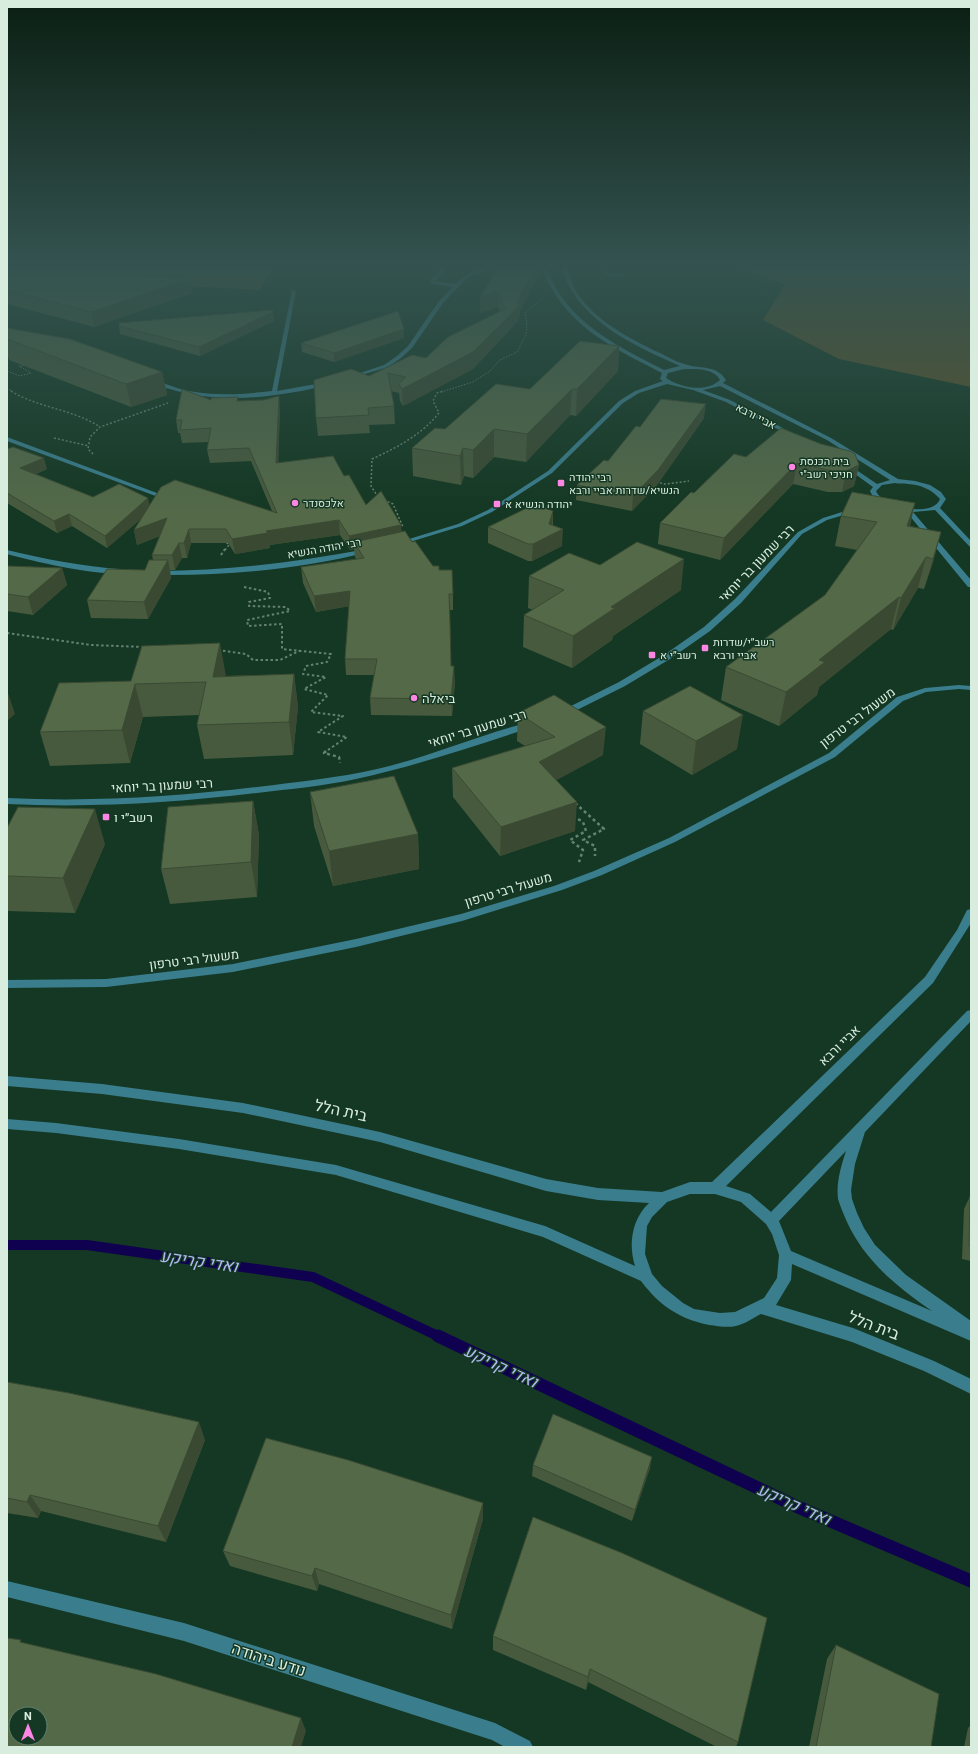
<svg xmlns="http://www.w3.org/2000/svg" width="978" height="1754" font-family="Georgia,Heebo,serif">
  <rect width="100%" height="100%" fill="#143823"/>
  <path fill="#5e5329" d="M 7,267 L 273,267 L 260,290 L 24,278 L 7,281 Z
    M 736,267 L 971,267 L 971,387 L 839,359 L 763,320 L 785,284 Z"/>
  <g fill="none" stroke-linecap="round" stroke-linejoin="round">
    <path stroke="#100050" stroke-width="10" d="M 7,1245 L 87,1245 L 313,1277 L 440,1337"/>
    <path stroke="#100050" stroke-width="13" d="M 438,1336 L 798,1507 L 971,1581"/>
    <path stroke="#658270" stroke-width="1" stroke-dasharray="1.5 1.5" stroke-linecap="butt" d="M 7,371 L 20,376 L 31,373 L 19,366 L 27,365
      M 7,388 L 13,392
      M 441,392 L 473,382 L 490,371 L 500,360 L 517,352 L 526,335 L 527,323 L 525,313 L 542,299"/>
    <path stroke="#658270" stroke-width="1.5" stroke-dasharray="2 2" stroke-linecap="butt" d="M 11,391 C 38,408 73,409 100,427
      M 54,438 L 89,446
      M 93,454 L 88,449 L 90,437 L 100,427 L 168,403
      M 570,475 L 589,475
      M 656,482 L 665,484 L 689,481
      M 378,497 L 371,486 L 372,459 C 398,447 421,435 439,413 L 433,401 L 437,393 L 444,391
      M 384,500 L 393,504 L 403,527
      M 225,550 L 229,545 L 226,542"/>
    <path stroke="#658270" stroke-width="2" stroke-dasharray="2.5 2.5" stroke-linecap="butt" d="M 221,555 L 225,549
      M 244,587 L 268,592 L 270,598 L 249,602 L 249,606 L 286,607 L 290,611 L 247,620 L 248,626 L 282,624 L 282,649 L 331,654 L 327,662 L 306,666 L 303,674 L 326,677 L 304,689 L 328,695 L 311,712 L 343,716 L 318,732 L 347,737 L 325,752
      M 7,633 L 91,645 L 144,647
      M 218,650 L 246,654 L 253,660 L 280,660 L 299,651"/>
    <path stroke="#658270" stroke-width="2.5" stroke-dasharray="3 3" stroke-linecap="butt" d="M 326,751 L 324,753 L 339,757 L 340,763
      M 575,803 L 604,829 L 583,840 L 595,846 L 595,856
      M 573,816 L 583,822 L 586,831 L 570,840 L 583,850 L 579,862"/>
    <path fill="#3a7d8d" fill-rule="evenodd" d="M 442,267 L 446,267 L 445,271 L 435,281 L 455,284 C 466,274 480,265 495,267 L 468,277 L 443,303 L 412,348 L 401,358 L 388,367 L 348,379 L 348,377 L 384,365 L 397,356 L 408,346 L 439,301 L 453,287 L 433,284 L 430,281 Z
      M 541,267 L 569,267 L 567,268 C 569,274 571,280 573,286 C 590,318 628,338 660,353 C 668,357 678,363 688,365 C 702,369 717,365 726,380 L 723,383 L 831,438 L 898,479 L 915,481 L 930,485 L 941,492 L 946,499 L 940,508 L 971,541 L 971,547 L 969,546 L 935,510 L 913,512 L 971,580 L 971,587 L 968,587 L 909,515 C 895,507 877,508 870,491 L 873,487 L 844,466 L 849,465 L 877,484 L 890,480 L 827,440 L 720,386 L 703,390 L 730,400 L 794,434 L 789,435 L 726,402 L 693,390 L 667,384 L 639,393 L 623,403 L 552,473 L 492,512 L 462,526 L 400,545 L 396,545 L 396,543 L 458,524 L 488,510 L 548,471 L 619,401 L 635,391 L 663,381 L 660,379 L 662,373 C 608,345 565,326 541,267 ZM 546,268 L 562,268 C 564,274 566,280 569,286 C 591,327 640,348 680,366 L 664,370 C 614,344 569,324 546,268 ZM 684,369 C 696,369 714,368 720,380 C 706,393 681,388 666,378 L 668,373 ZM 895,483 C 899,484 903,483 908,484 C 921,485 931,489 940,499 C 933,518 883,508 876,491 L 882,485 Z
      M 598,267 L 602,267 L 612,274 L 628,275 L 609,276 Z
      M 292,290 L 296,291 L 277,391 L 327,382 L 329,383 L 329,385 C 278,397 221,405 170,389 C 164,388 156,386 150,382 L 153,380 C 167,384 180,390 195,392 C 220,396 246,394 272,391 Z
      M 7,437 L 165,496 L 166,497 L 161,498 L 7,441 Z
      M 855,508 L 857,509 L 857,511 L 827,520 L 802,534 L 741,603 L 710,631 L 670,659 L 625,686 L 565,716 L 559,716 L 558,714 L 559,712 L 619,682 L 664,655 L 704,627 L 735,599 L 798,532 L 823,518 Z
      M 367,549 L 369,550 L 369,552 C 300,569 228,576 157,575 L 153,573 L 157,571 C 228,571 297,562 367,549 Z
      M 7,550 C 44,559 81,566 119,569 L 123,571 C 111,580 24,559 7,554 Z
      M 959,685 L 971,686 L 971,690 L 959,689 L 926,692 L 903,701 L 835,757 L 675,842 L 602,875 L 562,890 L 462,921 L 356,947 L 233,972 L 106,987 L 7,988 L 7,980 L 106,979 L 233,964 L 356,939 L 461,914 L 554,886 L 594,871 L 669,838 L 829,753 L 897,697 L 925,688 Z
      M 530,722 L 534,725 L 533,727 C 474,746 416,766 356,779 C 324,786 290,789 257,793 C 174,803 91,808 7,804 L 7,798 C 91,802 174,797 257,787 C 297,782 337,778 377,769 C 429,757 478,735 530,722 Z
      M 971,909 L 971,923 L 933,983 L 726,1186 L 750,1194 L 771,1212 L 967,1011 L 971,1010 L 971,1021 L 865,1132 L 855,1164 L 851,1190 L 852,1199 L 857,1213 L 864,1228 L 875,1245 L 906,1275 L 971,1321 L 971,1341 L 792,1264 L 791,1280 L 776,1305 L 853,1328 L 934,1361 L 971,1379 L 971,1394 L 924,1371 L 852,1342 L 761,1314 C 753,1318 745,1324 736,1326 C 727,1328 718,1326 709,1325 C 679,1319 659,1305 641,1281 L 543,1237 L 336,1175 L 179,1149 L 56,1133 L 7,1129 L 7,1119 L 56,1123 L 179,1139 L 336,1165 L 545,1226 L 635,1266 C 628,1244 632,1219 649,1203 L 598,1200 L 546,1191 L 380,1142 L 243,1113 L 102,1094 L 7,1086 L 7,1076 L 102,1084 L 243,1103 L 380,1132 L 546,1179 L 598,1188 L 662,1192 L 690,1182 L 712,1182 L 925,977 L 957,930 L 967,910 ZM 846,1151 C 841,1166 836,1183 838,1199 C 840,1206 844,1215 847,1222 C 865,1261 897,1287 932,1311 L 791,1251 L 779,1221 ZM 690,1194 L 715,1194 L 741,1202 L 766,1224 L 772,1234 L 779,1255 L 777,1278 L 764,1298 L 735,1312 L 720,1313 L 694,1309 L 683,1303 L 662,1286 L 652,1274 L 645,1254 L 647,1226 L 652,1217 L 667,1202 Z
      M 7,1581 L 184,1623 L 495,1723 L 530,1741 L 533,1747 L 505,1747 L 492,1740 L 184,1641 L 7,1597 Z"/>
  </g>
  <path fill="#475a3e" d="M 540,273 L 520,311 L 519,320 L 473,369 L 403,406 L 400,401 L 399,393 L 391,391 L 394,406 L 395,424 L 369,425 L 370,433 L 318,436 L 316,418 L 369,376 L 426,358 L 500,311 L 498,307 L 480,313 L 480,297 Z
    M 7,274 L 100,274 L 190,278 L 192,293 L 94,327 L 7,304 Z
    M 273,312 L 274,321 L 200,356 L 120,334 L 119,326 Z
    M 7,328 L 162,372 L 167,395 L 131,407 L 9,360 L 7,352 Z
    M 404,338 L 334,362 L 302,352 L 301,343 Z
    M 619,346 L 618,371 L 576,416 L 570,415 L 526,462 L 494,457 L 473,478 L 464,476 L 461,485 L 413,476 L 412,448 L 445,429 Z
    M 211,400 L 238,401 L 280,408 L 278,463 L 344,476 L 366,505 L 401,525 L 401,532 L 433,566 L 439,570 L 453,594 L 453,610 L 449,610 L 451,666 L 455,682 L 452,716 L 371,715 L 370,698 L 374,675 L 346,675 L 345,659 L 349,606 L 316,612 L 303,583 L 301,567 L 356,559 L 355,557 L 354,549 L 350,550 L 340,535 L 270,545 L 270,548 L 235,554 L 228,543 L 191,543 L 187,558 L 182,558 L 175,570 L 170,570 L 171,578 L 148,619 L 91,618 L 87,600 L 145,570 L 153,560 L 152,555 L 160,536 L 137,545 L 134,530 L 142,518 L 107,548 L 72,526 L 57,533 L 7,503 L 7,449 L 47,469 L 36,474 L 93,497 L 150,505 L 272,511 L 251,461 L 210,463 L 207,450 L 209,442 L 182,443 L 180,433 L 178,433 L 176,420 Z
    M 704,418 L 657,485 L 632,511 L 576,500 L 577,485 L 608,461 Z
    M 821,444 L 859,465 L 854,486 L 842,492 L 828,492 L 793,484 L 720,560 L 658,544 L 660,523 L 694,493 L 746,457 Z
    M 915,503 L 910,526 L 941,532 L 933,562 L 924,589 L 918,588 L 893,630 L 891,629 L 819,687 L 817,695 L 779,726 L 721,700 L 726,667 L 825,595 L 857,550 L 835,546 L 841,516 Z
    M 553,511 L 553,525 L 562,546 L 532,561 L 528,561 L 488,543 L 488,527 Z
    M 600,565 L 681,590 L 613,636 L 612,640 L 572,668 L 523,647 L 524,615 L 533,610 L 528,608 L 529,576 Z
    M 7,566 L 62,568 L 67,585 L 33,615 L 7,611 Z
    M 294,674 L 298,707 L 293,755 L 204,759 L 197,725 L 199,715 L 143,717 L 130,763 L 50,766 L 40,732 L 131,681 L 225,676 Z
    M 643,711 L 737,749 L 692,775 L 640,744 Z
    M 518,713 L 603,755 L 556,780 L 575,831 L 500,856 L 453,797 L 452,768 L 525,746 L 517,741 Z
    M 310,792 L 418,834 L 419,869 L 333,886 L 314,826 Z
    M 253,801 L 259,835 L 257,897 L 170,904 L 161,869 Z
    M 7,828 L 105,844 L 75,913 L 7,911 Z
    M 970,1196 L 971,1196 L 971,1261 L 962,1259 L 964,1209 Z
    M 7,1382 L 205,1440 L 166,1542 L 41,1511 L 38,1518 L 7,1513 Z
    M 533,1465 L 650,1468 L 632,1521 L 532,1476 Z
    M 483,1503 L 483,1519 L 452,1629 L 319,1584 L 317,1591 L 230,1566 L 223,1551 Z
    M 533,1517 L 738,1742 L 736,1747 L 717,1747 L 588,1682 L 586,1690 L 493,1650 L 493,1636 Z
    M 836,1645 L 931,1747 L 809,1747 L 827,1659 Z
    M 971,1725 L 971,1747 L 964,1747 L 968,1728 Z"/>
  <path fill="#3a4a32" d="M 536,267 L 540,267 L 540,273 L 520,311 L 519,320 L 473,369 L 403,406 L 402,389 L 516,304 Z
    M 190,279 L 192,293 L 94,327 L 91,312 Z
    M 498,291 L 498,307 L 480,313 L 480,297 Z
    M 273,312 L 274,321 L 200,356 L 199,347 Z
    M 404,329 L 404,338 L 334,362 L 334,353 Z
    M 619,346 L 618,371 L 576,416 L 577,389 Z
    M 162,372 L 167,395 L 131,407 L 126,384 Z
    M 572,389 L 570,415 L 526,462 L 527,434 Z
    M 279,396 L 280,408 L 278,477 L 276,463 Z
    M 706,404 L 704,418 L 657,485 L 632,511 L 633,496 Z
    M 494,429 L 494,457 L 473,478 L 473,450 Z
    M 463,448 L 464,476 L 461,485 L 460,456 Z
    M 44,458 L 47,469 L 23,479 L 20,468 Z
    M 797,463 L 793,484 L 720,560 L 724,538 Z
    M 859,465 L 854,486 L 842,492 L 846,471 Z
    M 148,498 L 151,510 L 107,548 L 105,536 Z
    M 915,503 L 908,532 L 907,526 Z
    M 553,511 L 552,528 L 563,529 L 562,546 L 532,561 L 533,544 L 549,524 Z
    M 69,514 L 72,526 L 57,533 L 54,521 Z
    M 167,518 L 169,532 L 137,545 L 134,530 Z
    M 339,520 L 340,535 L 270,545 L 270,548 L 235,554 L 232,539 L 266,531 Z
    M 401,525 L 402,539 L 354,542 L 354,549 L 350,550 L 349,536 Z
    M 189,529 L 191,543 L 187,558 L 184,543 Z
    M 941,532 L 933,562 L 924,589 L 933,559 Z
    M 179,543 L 182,558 L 175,570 L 172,555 Z
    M 926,557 L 918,588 L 893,630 L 901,598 Z
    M 684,559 L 681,590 L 613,636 L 612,640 L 572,668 L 573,636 L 611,607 Z
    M 168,560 L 171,578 L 148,619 L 144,602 Z
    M 62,568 L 67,585 L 33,615 L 28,597 Z
    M 350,591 L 351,606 L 316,612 L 314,596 Z
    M 899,597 L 891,629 L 819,687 L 817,695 L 779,726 L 786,692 L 819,660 Z
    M 220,643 L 226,676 L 213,677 Z
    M 454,666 L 455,682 L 452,716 L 451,699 Z
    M 294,674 L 298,707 L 293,755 L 289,722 Z
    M 135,684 L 143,717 L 130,763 L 122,730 Z
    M 7,690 L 15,714 L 7,721 Z
    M 743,715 L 737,749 L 692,775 L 696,741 Z
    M 606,727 L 603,755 L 538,790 L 539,762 Z
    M 253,801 L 259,835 L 257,897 L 251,862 Z
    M 577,802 L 575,831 L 500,856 L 501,827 Z
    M 95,809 L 105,844 L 75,913 L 63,878 Z
    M 418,834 L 419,869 L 333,886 L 329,851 Z
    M 199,1422 L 205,1440 L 166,1542 L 158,1526 Z
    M 652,1457 L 650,1468 L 632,1521 L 635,1510 Z
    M 30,1495 L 41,1511 L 38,1518 L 27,1502 Z
    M 483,1503 L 483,1519 L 452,1629 L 451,1615 Z
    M 315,1568 L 319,1584 L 317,1591 L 312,1576 Z
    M 590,1669 L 588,1682 L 586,1690 L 588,1677 Z
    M 301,1718 L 306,1731 L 301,1747 L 292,1747 Z"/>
  <path fill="#536948" stroke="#3a4a32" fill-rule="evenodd" d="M 499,267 L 536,267 L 516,304 L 518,302 L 520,305 L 473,352 L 402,389 L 399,384 L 406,377 L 388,373 L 394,406 L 368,408 L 369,415 L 316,418 L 314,380 L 351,369 L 369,376 L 412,355 L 426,358 L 448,337 L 505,309 L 498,291 L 480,297 Z
    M 47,269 L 100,271 L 97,274 L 190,278 L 190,279 L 91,312 L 7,290 L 7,274 L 12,270 L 43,271 Z
    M 272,310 L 273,312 L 199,347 L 119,326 L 119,323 Z
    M 398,311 L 404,329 L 334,353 L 301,343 Z
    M 7,328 L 70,339 L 162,372 L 126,384 L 7,339 Z
    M 580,341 L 619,346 L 577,389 L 572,389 L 527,434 L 494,429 L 473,450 L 463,448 L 460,456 L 412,448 L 435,428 L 445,429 L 496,384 L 530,389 Z
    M 182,389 L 211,400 L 211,398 L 238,397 L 237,401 L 264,400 L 279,396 L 276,463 L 333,456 L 344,476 L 349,475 L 366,505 L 381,491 L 401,525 L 349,536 L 339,520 L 266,531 L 268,533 L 232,539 L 226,529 L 189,529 L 184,543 L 179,543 L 172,555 L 152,555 L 167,518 L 134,530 L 161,487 L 175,480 L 277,513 L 249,448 L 207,450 L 211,428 L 180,430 L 182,420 L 176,420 Z
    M 661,399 L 706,404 L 658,470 L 633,496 L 577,485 L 604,460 L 608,461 L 636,426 L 640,427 Z
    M 781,428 L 821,444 L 850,451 L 855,454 L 859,465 L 846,471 L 833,471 L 797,463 L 724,538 L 660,523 L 691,492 L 694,493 L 734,454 L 746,457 Z
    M 13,447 L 44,458 L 20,468 L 93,497 L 119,484 L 148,498 L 105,536 L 69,514 L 54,521 L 7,493 L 7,449 Z
    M 852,492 L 915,503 L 907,526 L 941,532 L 933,559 L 926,557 L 901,598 L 899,597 L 819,660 L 825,662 L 786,692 L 726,667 L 825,595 L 877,522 L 841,516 Z
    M 535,504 L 553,511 L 549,524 L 563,529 L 533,544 L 528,544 L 488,527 Z
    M 405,531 L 412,542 L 415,541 L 433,566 L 439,566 L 439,570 L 452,570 L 453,594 L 449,594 L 450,621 L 451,666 L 454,666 L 451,699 L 370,698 L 377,659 L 345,659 L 350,591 L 314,596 L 301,567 L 364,558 L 354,542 Z
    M 637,542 L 684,559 L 611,607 L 615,608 L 573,636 L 524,615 L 564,590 L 529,576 L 569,553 L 600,565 Z
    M 149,560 L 168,560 L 144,602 L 87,600 L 107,569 L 145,570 Z
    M 7,566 L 62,568 L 28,597 L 7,594 Z
    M 220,643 L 213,677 L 294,674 L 289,722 L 197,725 L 206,682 L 135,684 L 122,730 L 40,732 L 59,683 L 131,681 L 142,646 Z
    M 690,686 L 743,715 L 696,741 L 643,711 Z
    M 554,695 L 606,727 L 539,762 L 577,802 L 501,827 L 452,768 L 555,737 L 518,713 Z
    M 394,776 L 418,834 L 329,851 L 310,792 Z
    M 253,801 L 251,862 L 161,869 L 168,807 Z
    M 18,807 L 95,809 L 63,878 L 7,876 L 7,828 Z
    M 970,1196 L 971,1196 L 971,1246 L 969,1246 Z
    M 7,1382 L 69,1393 L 199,1422 L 158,1526 L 30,1495 L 27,1502 L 7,1498 Z
    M 553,1414 L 652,1457 L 635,1510 L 533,1465 Z
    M 266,1438 L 348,1460 L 483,1503 L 451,1615 L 315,1568 L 312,1576 L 223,1551 Z
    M 533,1517 L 622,1553 L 767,1618 L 738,1742 L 590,1669 L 588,1677 L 493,1636 Z
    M 7,1638 L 21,1640 L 20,1642 L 156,1674 L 301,1718 L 292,1747 L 7,1747 ZM 16,1714 L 40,1714 L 40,1738 L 16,1738 Z
    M 836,1645 L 939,1694 L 931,1747 L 816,1747 Z"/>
  <linearGradient id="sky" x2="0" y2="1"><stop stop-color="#0b1f13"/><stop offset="0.52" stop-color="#345350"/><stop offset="1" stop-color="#345350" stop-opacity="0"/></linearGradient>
  <rect width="978" height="512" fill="url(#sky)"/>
  <g fill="#fc86e3" stroke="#143823" stroke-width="1.5">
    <circle cx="792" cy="467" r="4"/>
    <rect x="557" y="479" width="8" height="8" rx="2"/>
    <circle cx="295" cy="503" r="4"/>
    <rect x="493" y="500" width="8" height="8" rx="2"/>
    <rect x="701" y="644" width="8" height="8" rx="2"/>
    <rect x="648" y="651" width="8" height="8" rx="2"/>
    <circle cx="414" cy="698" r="4"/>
    <rect x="102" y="813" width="8" height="8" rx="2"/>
  </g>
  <g text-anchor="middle" stroke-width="3" stroke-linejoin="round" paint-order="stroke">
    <g font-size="11" fill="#d9eddf" stroke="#143823">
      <text transform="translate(756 416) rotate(27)" y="4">אביי ורבא</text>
      <text transform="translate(324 548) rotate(-10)" y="4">רבי יהודה הנשיא</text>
    </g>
    <g font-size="11" fill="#d9eddf" stroke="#143823" text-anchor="start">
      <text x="800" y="465">בית הכנסת<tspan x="800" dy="13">חניכי רשב"י</tspan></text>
      <text x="569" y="481">רבי יהודה<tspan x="569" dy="13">הנשיא/שדרות אביי ורבא</tspan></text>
      <text x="303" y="507">אלכסנדר</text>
      <text x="505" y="508">יהודה הנשיא א</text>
      <text x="713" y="646">רשב״י/שדרות<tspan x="713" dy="13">אביי ורבא</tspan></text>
      <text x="660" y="659">רשב״י א</text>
    </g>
    <g font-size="13" fill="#d9eddf" stroke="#143823">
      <text transform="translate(756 563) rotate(-46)" y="5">רבי שמעון בר יוחאי</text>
      <text transform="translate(857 717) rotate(-37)" y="5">משעול רבי טרפון</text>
      <text transform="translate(477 728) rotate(-17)" y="5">רבי שמעון בר יוחאי</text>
      <text transform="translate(162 785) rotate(-3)" y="5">רבי שמעון בר יוחאי</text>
      <text transform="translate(508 889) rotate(-17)" y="5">משעול רבי טרפון</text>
      <text transform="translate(194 959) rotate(-7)" y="5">משעול רבי טרפון</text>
      <text transform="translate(839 1045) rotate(-44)" y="5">אביי ורבא</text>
    </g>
    <g font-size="13" fill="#d9eddf" stroke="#143823" text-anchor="start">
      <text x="422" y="703">ביאלה</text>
      <text x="114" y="822">רשב״י ו</text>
    </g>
    <g font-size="16" fill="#d9eddf" stroke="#143823">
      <text transform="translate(341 1110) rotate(12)" y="6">בית הלל</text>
      <text transform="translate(874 1325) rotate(21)" y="6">בית הלל</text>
      <text transform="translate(269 1659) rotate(18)" y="6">נודע ביהודה</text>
    </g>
    <g font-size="17" font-style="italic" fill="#b0bbf0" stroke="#143823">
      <text transform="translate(199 1261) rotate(8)" y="6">ואדי קריקע</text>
      <text transform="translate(501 1366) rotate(25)" y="6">ואדי קריקע</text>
      <text transform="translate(794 1504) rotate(24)" y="6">ואדי קריקע</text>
    </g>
  </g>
  <rect width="978" height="1754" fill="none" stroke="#d9eddf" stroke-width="16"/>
  <g transform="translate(28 1726)"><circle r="19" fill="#143823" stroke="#63806e"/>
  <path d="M0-3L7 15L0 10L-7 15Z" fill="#fc86e3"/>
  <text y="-6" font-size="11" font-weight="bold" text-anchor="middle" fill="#d9eddf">N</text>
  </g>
</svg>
